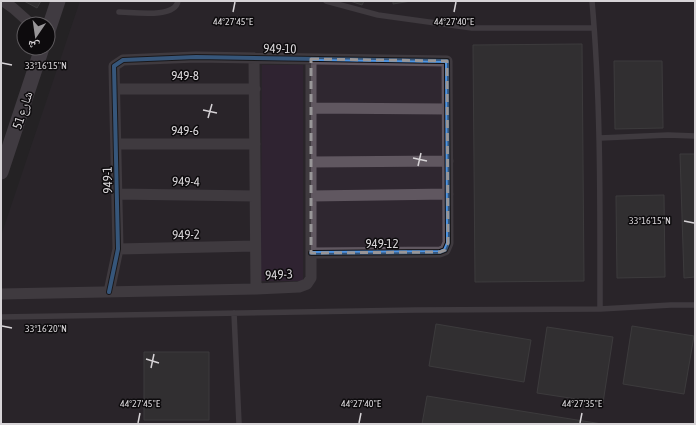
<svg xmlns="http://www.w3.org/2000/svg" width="696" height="425" font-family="'Asap Condensed','Noto Naskh Arabic',sans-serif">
  <rect width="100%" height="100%" fill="#242224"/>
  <path fill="#2f2730" d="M 80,1 L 695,1 L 695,424 L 1,424 L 1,236 Z"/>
  <path fill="#3d2541" d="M 262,65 L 303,65 L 303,281 L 261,281 Z"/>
  <path fill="#403f40" stroke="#5a585a" d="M 24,1 L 41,1 L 37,8 Z
    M 350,1 L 364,1 L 362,5 Z
    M 393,1 L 411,1 L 393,4 Z
    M 582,44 L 584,281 L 475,282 L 473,45 Z
    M 614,61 L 662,61 L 663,128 L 615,129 Z
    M 680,154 L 695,154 L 695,277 L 684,278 Z
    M 664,195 L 665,277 L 617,278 L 616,196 Z
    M 436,324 L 531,340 L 524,382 L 429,366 Z
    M 632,326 L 694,336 L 684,394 L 623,384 Z
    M 547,327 L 613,337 L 603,403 L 537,393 Z
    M 144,352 L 209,352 L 209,420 L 144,420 Z
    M 427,396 L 602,424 L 422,424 Z"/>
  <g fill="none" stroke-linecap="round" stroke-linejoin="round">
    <path stroke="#605760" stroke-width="5.5" d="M 326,1 L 378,15 L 472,28 L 594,28
      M 592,1 C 601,103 600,206 600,309
      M 119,12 C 132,12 175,19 178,1
      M 600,138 L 668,135 L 695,136
      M 234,313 L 239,424
      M 1,317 L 416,310 L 600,309 L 671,305 L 695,305"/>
    <path stroke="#605760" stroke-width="11" d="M 3,1 L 13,8 L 31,24
      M 254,58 L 256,289 L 299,287 L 307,284 L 311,278 L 311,59
      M 115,89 L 255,89
      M 311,108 L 447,109
      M 116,144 L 255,144
      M 311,162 L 448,161
      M 117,194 L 255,196
      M 311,196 L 448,194
      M 118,249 L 255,246
      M 109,292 L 118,249 L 114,66 L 123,60 L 196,57 L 447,61 L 448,243 L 445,250 L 440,252 L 311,253
      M 1,294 L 256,289"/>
    <path stroke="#625964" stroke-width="15" d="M 48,31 L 58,1
      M 1,172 L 42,48"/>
    <g stroke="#0d0b0d" stroke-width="6">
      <path id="cycleway" d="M 109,292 L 118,249 L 114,66 L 123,60 L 196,57 L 447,61 L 448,243 L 445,250 L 440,252 L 311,253"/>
    </g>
    <use href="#cycleway" stroke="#4d94e3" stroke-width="4"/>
  </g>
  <path d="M0 0H696V425H0ZM 311,59 L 447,61 L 448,243 L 445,250 L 440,252 L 311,253 Z" fill="#242224" fill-opacity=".55" fill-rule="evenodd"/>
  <path fill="none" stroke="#989698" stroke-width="3" stroke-dasharray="8 5" stroke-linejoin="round" d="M 311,59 L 447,61 L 448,243 L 445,250 L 440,252 L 311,253 Z"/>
  <path fill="none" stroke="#d7d4d7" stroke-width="1.5" d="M 233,12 L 235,2M 454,12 L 456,2M 2,63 L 12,65M 203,110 L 217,113M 208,118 L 212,104M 413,158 L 427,161M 418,166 L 421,153M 684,221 L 694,223M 2,326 L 12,328M 146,359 L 159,363M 151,368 L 154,354M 138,423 L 140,413M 359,423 L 361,413M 580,423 L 582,413"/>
  <g text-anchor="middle" stroke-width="3" stroke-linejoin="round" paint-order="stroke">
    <g font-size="13" fill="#d7d4d7" stroke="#0d0b0d">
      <text transform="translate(280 48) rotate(1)" y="5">949-10</text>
      <text x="185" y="80">949-8</text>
      <text transform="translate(22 110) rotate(-72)" y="5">شارع 51</text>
      <text x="185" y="135">949-6</text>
      <text transform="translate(107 180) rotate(-91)" y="5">949-1</text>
      <text transform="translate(186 181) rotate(1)" y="5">949-4</text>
      <text transform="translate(186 234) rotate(-1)" y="5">949-2</text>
      <text x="382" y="248">949-12</text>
      <text transform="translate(279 274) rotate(-3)" y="5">949-3</text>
    </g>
  </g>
  <g font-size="10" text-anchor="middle" fill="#d7d4d7" stroke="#0d0b0d" stroke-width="3" stroke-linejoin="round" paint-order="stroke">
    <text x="233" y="25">44°27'45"E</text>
    <text x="454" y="25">44°27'40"E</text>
    <text x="46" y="69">33°16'15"N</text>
    <text x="650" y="224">33°16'15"N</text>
    <text x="46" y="332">33°16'20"N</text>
    <text x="140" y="407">44°27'45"E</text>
    <text x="361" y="407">44°27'40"E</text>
    <text x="582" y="407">44°27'35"E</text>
  </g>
  <rect width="696" height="425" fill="none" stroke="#d7d4d7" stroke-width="4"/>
  <g transform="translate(36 36) rotate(193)"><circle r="19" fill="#0d0b0d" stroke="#5e5b5e"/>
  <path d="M0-3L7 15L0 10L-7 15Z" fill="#989698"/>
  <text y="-6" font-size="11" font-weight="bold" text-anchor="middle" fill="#d7d4d7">ش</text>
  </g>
</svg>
